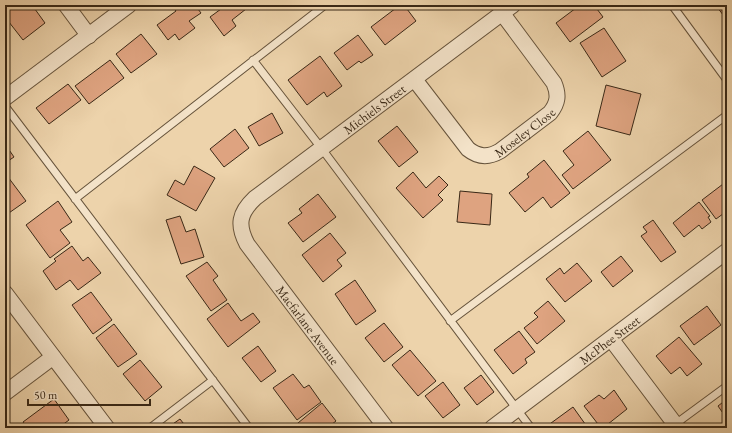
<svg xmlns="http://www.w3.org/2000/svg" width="732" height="433" font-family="'EB Garamond',serif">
  <rect width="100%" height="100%" fill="#edd3ab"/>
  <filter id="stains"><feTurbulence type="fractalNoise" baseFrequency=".005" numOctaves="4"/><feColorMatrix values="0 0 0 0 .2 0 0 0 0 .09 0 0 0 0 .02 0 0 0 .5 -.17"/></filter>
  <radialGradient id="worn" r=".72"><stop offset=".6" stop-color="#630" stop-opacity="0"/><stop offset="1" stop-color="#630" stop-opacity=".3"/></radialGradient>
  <path fill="#dea380" stroke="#392816" d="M 5,5 L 32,5 L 45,23 L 23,40 L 5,17 Z
    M 172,5 L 195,5 L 201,13 L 189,21 L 195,28 L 179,40 L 175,34 L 168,40 L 157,25 L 176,11 Z
    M 217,5 L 243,5 L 246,9 L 232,20 L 236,26 L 224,36 L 210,17 L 221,9 Z
    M 400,5 L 404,5 L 416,21 L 385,45 L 371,27 Z
    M 580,5 L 594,5 L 603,17 L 570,42 L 556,23 Z
    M 720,5 L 727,5 L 727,20 L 717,7 Z
    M 604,28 L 626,61 L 602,77 L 580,43 Z
    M 141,34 L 157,54 L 131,73 L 116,54 Z
    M 358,35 L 373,55 L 361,63 L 359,61 L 347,70 L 334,53 Z
    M 320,56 L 342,86 L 327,97 L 324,92 L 307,105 L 288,80 Z
    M 110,60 L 124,78 L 89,104 L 75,86 Z
    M 68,84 L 81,100 L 49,124 L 36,108 Z
    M 606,85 L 641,94 L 630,135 L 596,126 Z
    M 272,113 L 283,133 L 259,146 L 248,127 Z
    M 397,126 L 418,152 L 399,167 L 378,141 Z
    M 235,129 L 249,148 L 224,167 L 210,149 Z
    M 588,131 L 611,160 L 573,189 L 562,175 L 574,165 L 563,151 Z
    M 5,144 L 14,157 L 5,163 Z
    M 544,160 L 570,193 L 551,208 L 543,197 L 525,212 L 509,193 L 529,177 L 527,174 Z
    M 194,166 L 215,178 L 196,211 L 167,195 L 175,180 L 184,185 Z
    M 413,172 L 426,188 L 439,176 L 448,185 L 438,195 L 443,200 L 423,218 L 396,188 Z
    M 5,173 L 26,201 L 6,215 L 5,214 Z
    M 727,181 L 727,211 L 716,219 L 702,200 Z
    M 460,191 L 492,194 L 490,225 L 457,222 Z
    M 318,194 L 336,217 L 303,242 L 288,223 L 302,213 L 299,209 Z
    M 58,201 L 72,222 L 60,230 L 70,243 L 50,258 L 26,225 Z
    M 699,202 L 710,216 L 708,217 L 711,222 L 702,229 L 699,225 L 684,237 L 673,223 Z
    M 180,216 L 186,232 L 195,229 L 204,257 L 181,264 L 166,220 Z
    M 653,220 L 676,252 L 661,262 L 641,236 L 647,232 L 643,227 Z
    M 330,233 L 346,253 L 337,260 L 342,266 L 323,282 L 302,255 Z
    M 72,246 L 83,261 L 88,257 L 101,273 L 78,290 L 70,280 L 56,290 L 43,271 L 56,261 L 54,259 Z
    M 621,256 L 633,271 L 613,287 L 601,272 Z
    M 207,262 L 218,276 L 213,280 L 227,300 L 211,311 L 186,276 Z
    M 577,263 L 592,281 L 565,302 L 546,279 L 560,268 L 564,274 Z
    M 355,280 L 376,311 L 356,325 L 335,294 Z
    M 91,292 L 112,320 L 93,334 L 72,305 Z
    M 548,301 L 565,321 L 537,344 L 524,328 L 538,317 L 534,313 Z
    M 228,303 L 241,321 L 253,313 L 260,322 L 228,347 L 207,319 Z
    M 707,306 L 721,325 L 694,345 L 680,326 Z
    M 384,323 L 403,347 L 384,362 L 365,338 Z
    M 114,324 L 137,354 L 118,367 L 96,338 Z
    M 519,331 L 535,352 L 525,359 L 527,363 L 513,374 L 494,350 Z
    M 679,337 L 702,364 L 687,376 L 680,367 L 671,374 L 656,356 Z
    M 258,346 L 276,371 L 261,382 L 242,358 Z
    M 410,350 L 436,381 L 418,396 L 392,365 Z
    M 140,360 L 162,387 L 145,401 L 123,374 Z
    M 293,374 L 304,388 L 309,385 L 321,402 L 297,420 L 273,388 Z
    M 481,375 L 494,392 L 477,405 L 464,388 Z
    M 443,382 L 460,405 L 443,418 L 425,396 Z
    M 614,390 L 627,409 L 603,428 L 601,428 L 584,406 L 599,395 L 604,399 Z
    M 54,399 L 69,420 L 61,426 L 62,428 L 27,428 L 23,422 Z
    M 727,399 L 727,419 L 718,406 Z
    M 322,403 L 336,421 L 327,428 L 292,428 Z
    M 573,407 L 588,428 L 548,428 L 547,426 Z
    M 180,419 L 187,428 L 167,428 Z"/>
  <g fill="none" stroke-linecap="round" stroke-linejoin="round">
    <g stroke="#66533b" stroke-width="9">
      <path id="service" d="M 672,5 L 727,80
        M 253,60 L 322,149 L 531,428
        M 5,106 L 249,428
        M 75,199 L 325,5
        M 450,321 L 727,115
        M 674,425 L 727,386
        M 150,428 L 213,380"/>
    </g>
    <g stroke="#66533b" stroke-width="17">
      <g id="minor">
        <path d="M 66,5 L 89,36"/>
        <path id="s1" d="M 415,80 L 468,149 C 478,157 488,158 500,151 L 550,113 C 558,103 559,95 554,83 L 502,13"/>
        <path d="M 5,98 L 129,5"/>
        <path d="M 5,293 L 107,428"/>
        <path d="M 611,339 L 678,428"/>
        <path d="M 5,393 L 53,357"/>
        <path id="s2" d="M 386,428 L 247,244 C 237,225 239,213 255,198 L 513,5"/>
        <path id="s3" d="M 492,428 L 727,251"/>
      </g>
    </g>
    <use href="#service" stroke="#f3e2c8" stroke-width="7"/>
    <use href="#minor" stroke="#f3e2c8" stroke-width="15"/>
  </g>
  <g text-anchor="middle" stroke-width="3" stroke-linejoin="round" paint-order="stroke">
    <g font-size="13" fill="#392816" stroke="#f3e2c8">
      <text dy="5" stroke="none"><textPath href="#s2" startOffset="431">Michiels Street</textPath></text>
      <text dy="5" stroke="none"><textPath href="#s1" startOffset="152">Moseley Close</textPath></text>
      <text transform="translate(308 325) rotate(53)" y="5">Macfarlane Avenue</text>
      <text dy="5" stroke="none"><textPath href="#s3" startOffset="147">McPhee Street</textPath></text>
    </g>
  </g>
  <rect width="732" height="433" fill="none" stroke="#edd3ab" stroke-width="20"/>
  <rect x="6" y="6" width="720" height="421" fill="none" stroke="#392816" stroke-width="2"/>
  <rect x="10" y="10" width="712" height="413" fill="none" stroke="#392816"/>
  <path d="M28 399v6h122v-6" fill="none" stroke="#392816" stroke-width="2"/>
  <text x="34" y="399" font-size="12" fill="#392816" stroke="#f3e2c8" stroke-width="3" paint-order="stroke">50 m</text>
  <rect width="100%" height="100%" filter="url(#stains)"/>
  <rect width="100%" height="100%" fill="url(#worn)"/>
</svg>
